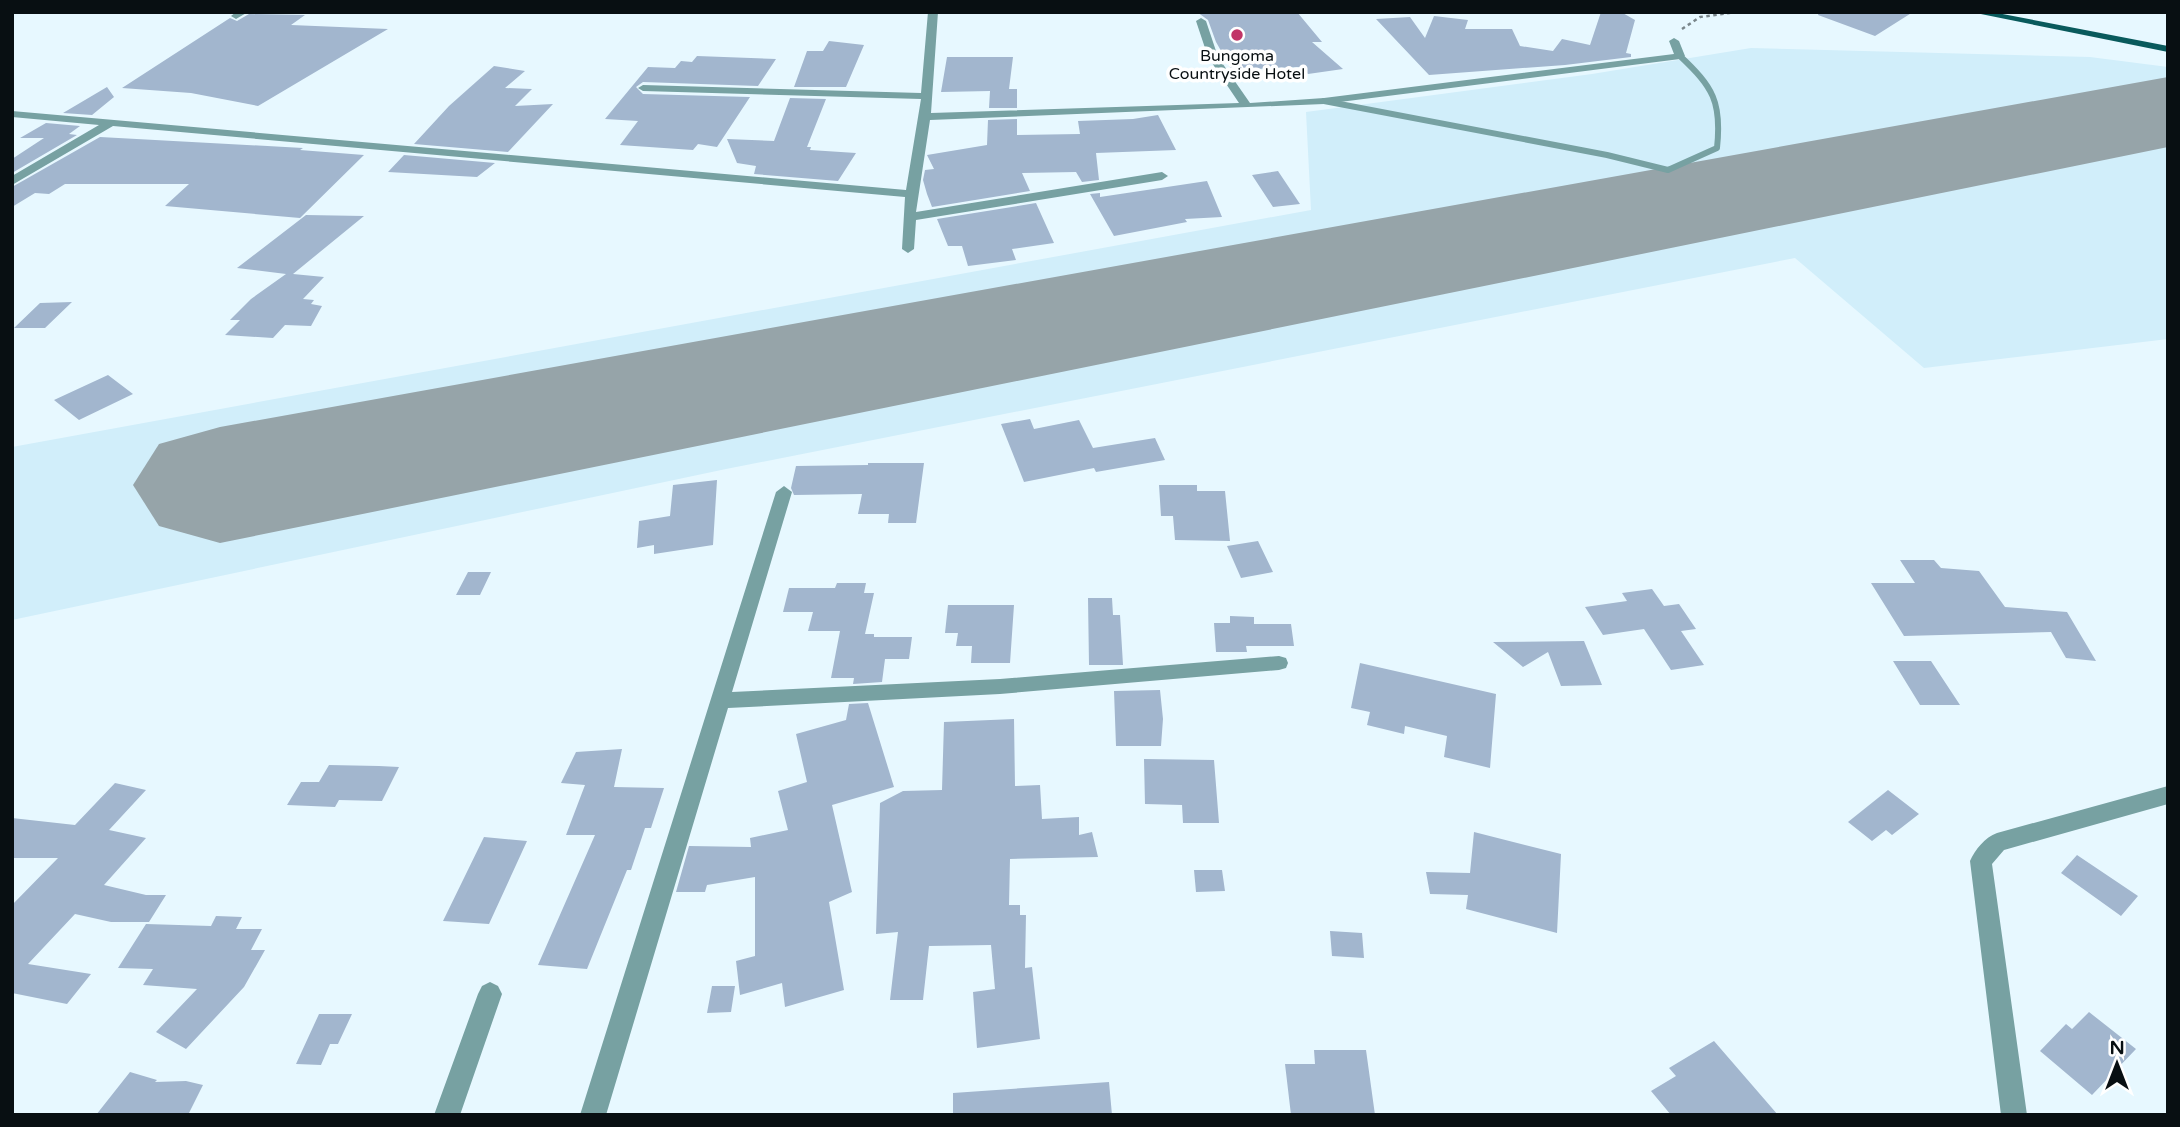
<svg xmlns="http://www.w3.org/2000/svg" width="2180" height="1127" font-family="'Varela Round',sans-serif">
  <rect width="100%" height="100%" fill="#e7f8ff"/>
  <path fill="#d1eefa" d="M 1751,48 L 2090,57 L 2168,67 L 2168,339 L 1924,368 L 1795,258 L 726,469 L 12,620 L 12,447 L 1311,210 L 1306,112 L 1592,74 Z"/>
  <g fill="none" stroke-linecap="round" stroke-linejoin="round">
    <path fill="#96a4a9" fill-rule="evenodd" d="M 2168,77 L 2168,147 L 220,543 L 159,526 L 133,485 L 159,444 L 220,427 Z"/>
  </g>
  <path fill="#a2b6ce" d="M 1197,12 L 1297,12 L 1322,42 L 1312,42 L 1343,69 L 1308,74 L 1300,67 L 1232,70 L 1216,42 L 1208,20 Z
    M 1601,12 L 1621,12 L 1635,20 L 1626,53 L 1631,54 L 1631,57 L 1565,65 L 1429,75 L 1376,19 L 1410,17 L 1425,38 L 1434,16 L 1468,20 L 1465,29 L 1512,29 L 1520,46 L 1553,51 L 1562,39 L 1590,45 Z
    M 1819,12 L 1913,12 L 1875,36 L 1818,15 Z
    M 249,14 L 305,15 L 291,25 L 388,29 L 258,106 L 191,93 L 122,88 L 230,18 L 237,21 Z
    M 829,41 L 864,45 L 846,87 L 794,87 L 807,51 L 823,51 Z
    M 697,56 L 776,59 L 758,86 L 643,82 L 636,87 L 643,94 L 750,97 L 717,147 L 698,144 L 693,150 L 620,145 L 638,121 L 605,119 L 648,67 L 675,68 L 681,61 L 692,62 Z
    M 947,57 L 1013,57 L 1009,89 L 1017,89 L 1017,108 L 989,108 L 990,91 L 941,92 Z
    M 494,66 L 525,71 L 505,88 L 532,89 L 515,106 L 553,104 L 508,152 L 414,144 L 449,106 Z
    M 107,87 L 114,97 L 92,115 L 63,113 Z
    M 790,98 L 826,99 L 807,147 L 811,147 L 810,150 L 856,153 L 838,181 L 754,174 L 756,166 L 737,163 L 727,139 L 774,141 Z
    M 1158,115 L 1176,150 L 1096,153 L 1099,180 L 1082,182 L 1076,172 L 1022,173 L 1030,191 L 932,207 L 927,194 L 923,180 L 925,170 L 934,169 L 927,155 L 987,145 L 988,120 L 1017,119 L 1017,135 L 1080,134 L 1078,121 L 1133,119 Z
    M 46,123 L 80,126 L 69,134 L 77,135 L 12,173 L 12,159 L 44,138 L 20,138 Z
    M 100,137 L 303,148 L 300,150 L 364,155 L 300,218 L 165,206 L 189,184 L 65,184 L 49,194 L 35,193 L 12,207 L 12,187 Z
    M 404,155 L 495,163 L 477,177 L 388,172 Z
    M 1278,171 L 1300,204 L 1273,207 L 1252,175 Z
    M 1207,181 L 1222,217 L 1185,219 L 1187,222 L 1114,236 L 1090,194 L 1100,193 L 1100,197 Z
    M 1036,203 L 1054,243 L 1012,249 L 1016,260 L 968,266 L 962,246 L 948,246 L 937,219 Z
    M 306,215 L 364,216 L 293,274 L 324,277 L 303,299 L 314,300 L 311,304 L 322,306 L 311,326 L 285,325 L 273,338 L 225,335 L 240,320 L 230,320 L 251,299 L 286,274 L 237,268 Z
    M 72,302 L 45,328 L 14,328 L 40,303 Z
    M 108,375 L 133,394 L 79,420 L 54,400 Z
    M 1030,419 L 1034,429 L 1079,420 L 1093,448 L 1155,438 L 1165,460 L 1096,472 L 1094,468 L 1024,482 L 1001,424 Z
    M 868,463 L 924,463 L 916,523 L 888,523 L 889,514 L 858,514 L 862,494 L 794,495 L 791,488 L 796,466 L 868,465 Z
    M 717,480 L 713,545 L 654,554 L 654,545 L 637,548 L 639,521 L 670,516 L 673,485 Z
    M 1159,485 L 1197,485 L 1197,491 L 1225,491 L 1230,541 L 1175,540 L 1173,516 L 1161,516 Z
    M 1258,541 L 1273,572 L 1241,578 L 1227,546 Z
    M 1900,560 L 1934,560 L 1941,568 L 1979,571 L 2005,607 L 2067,612 L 2096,661 L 2066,658 L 2051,632 L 1904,636 L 1871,583 L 1915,583 Z
    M 468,572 L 491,572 L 480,595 L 456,595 Z
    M 837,583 L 866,583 L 864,593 L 874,593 L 865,634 L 874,634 L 874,637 L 912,637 L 909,659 L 885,659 L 882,682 L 853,684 L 854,678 L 831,678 L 840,631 L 808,631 L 813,612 L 783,612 L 789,588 L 835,588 Z
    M 1652,589 L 1664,606 L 1679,604 L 1696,629 L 1681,631 L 1704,665 L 1671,670 L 1644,629 L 1603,635 L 1585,607 L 1627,601 L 1622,593 Z
    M 1088,598 L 1112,598 L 1113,615 L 1120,615 L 1123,665 L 1089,665 Z
    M 948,605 L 1014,605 L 1010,663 L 971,663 L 972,646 L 956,646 L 958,633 L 945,633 Z
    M 1230,616 L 1254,617 L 1254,624 L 1291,624 L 1294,646 L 1246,646 L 1247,652 L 1216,652 L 1214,623 L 1230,623 Z
    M 1584,641 L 1602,685 L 1561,686 L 1548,652 L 1523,667 L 1493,642 Z
    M 1893,661 L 1931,661 L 1960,705 L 1920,705 Z
    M 1360,663 L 1496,694 L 1490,768 L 1444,757 L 1447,736 L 1405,726 L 1404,734 L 1367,725 L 1370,712 L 1351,708 Z
    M 1160,690 L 1163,719 L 1161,746 L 1116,746 L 1114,691 Z
    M 868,703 L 894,787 L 832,805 L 852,892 L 829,902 L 844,990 L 785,1007 L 782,983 L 740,995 L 736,961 L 755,956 L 755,877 L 707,885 L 705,892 L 676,892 L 689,846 L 751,847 L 750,838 L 788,830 L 778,791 L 807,782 L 796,734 L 846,720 L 849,704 Z
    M 1014,719 L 1015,786 L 1040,785 L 1042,819 L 1079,817 L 1079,835 L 1092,832 L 1098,857 L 1010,859 L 1009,905 L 1020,905 L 1020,915 L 1026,915 L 1025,968 L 1032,967 L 1040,1039 L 977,1048 L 973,992 L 995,989 L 991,945 L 929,946 L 923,1000 L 890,1000 L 898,932 L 876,934 L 880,803 L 903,791 L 942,790 L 944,722 Z
    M 622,749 L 614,787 L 664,788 L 651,828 L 645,828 L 631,870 L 627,870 L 587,969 L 538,965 L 595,835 L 566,835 L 585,785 L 561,783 L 576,752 Z
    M 1144,759 L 1214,760 L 1219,823 L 1183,823 L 1182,805 L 1145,804 Z
    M 329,765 L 379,766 L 399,767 L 382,801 L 339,800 L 335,807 L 287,805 L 301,782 L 319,782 Z
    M 115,783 L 146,790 L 109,830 L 146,838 L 104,885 L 146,895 L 166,895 L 149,922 L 111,922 L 75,914 L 28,964 L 91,974 L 67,1004 L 12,993 L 12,905 L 58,858 L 12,858 L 12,818 L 75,825 Z
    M 1888,790 L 1919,814 L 1892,835 L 1886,830 L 1872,841 L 1848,822 Z
    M 1474,832 L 1561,854 L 1557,933 L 1466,909 L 1468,895 L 1430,894 L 1426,872 L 1470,873 Z
    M 484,837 L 527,841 L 489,924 L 443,921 Z
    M 2077,855 L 2138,896 L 2121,916 L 2061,873 Z
    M 1194,870 L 1222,870 L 1225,891 L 1196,892 Z
    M 216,916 L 242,917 L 236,929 L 262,929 L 251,950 L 265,950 L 244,987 L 186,1049 L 156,1032 L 197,989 L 143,985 L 153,969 L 118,968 L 146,924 L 211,926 Z
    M 1330,931 L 1362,933 L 1364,958 L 1332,956 Z
    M 712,986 L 735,986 L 731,1012 L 707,1013 Z
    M 2089,1012 L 2136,1049 L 2092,1095 L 2040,1051 L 2066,1024 L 2072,1029 Z
    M 319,1014 L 352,1014 L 338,1044 L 330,1044 L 321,1065 L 296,1064 Z
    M 1714,1041 L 1778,1115 L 1671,1115 L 1651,1091 L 1676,1076 L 1669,1068 Z
    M 1314,1050 L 1366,1050 L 1375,1115 L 1291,1115 L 1285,1064 L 1315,1064 Z
    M 130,1072 L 157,1080 L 155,1082 L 186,1081 L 203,1085 L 188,1115 L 96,1115 Z
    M 1109,1082 L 1112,1115 L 953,1115 L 953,1093 Z"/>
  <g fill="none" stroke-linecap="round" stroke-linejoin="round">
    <path stroke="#79858a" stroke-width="2.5" stroke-dasharray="3.5 3.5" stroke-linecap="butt" d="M 1682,29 L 1700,17 L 1737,12"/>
    <path stroke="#77a1a2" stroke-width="6" d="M 1324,101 L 1607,155 L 1668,170 L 1717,148 C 1722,102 1713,87 1680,56"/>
    <path fill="#77a1a2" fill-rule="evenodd" d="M 236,12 L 248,12 L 236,19 L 231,16 Z
      M 928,12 L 938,12 L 931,113 L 1239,103 L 1208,57 L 1196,21 L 1201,18 L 1206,21 L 1218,57 L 1250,103 L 1324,98 L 1674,54 L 1669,41 L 1674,38 L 1679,41 L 1685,56 L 1680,59 L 1324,104 L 930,120 L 916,212 L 1162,172 L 1168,176 L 1162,180 L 916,220 L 914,249 L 908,253 L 902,249 L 905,197 L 113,126 L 12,185 L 12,176 L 99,125 L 12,117 L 12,111 L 906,190 L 921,99 L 643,91 L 638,88 L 643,85 L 921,93 Z
      M 784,486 L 792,492 L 732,692 L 1000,679 L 1279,656 L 1286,658 L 1288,663 L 1286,668 L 1279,670 L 1000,694 L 728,708 L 606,1115 L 580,1115 L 776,492 Z
      M 2168,786 L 2168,804 L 2004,850 L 1992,864 L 2027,1115 L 2001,1115 L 1970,861 C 1975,850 1985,837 1997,833 Z
      M 490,982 L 498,986 L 502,994 L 460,1115 L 434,1115 L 478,994 L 482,986 Z"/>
    <path fill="#095a5c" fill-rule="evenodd" d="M 1971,12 L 1992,12 L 2168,46 L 2168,52 Z"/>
  </g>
  <circle fill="#c13567" stroke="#fff" stroke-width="2.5" cx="1237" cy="35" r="7"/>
  <g text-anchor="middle" stroke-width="7" stroke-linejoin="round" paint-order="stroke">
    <g font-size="16" fill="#080f12" stroke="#fff">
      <text x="1237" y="61">Bungoma<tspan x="1237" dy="18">Countryside Hotel</tspan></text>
    </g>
  </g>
  <rect width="2180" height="1127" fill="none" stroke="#080f12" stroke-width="28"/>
  <g transform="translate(2117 1064)" stroke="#ffffff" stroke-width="5" paint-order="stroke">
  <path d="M0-5L12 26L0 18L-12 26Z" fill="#080f12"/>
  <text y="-10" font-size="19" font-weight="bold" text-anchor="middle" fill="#080f12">N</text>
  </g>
</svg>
